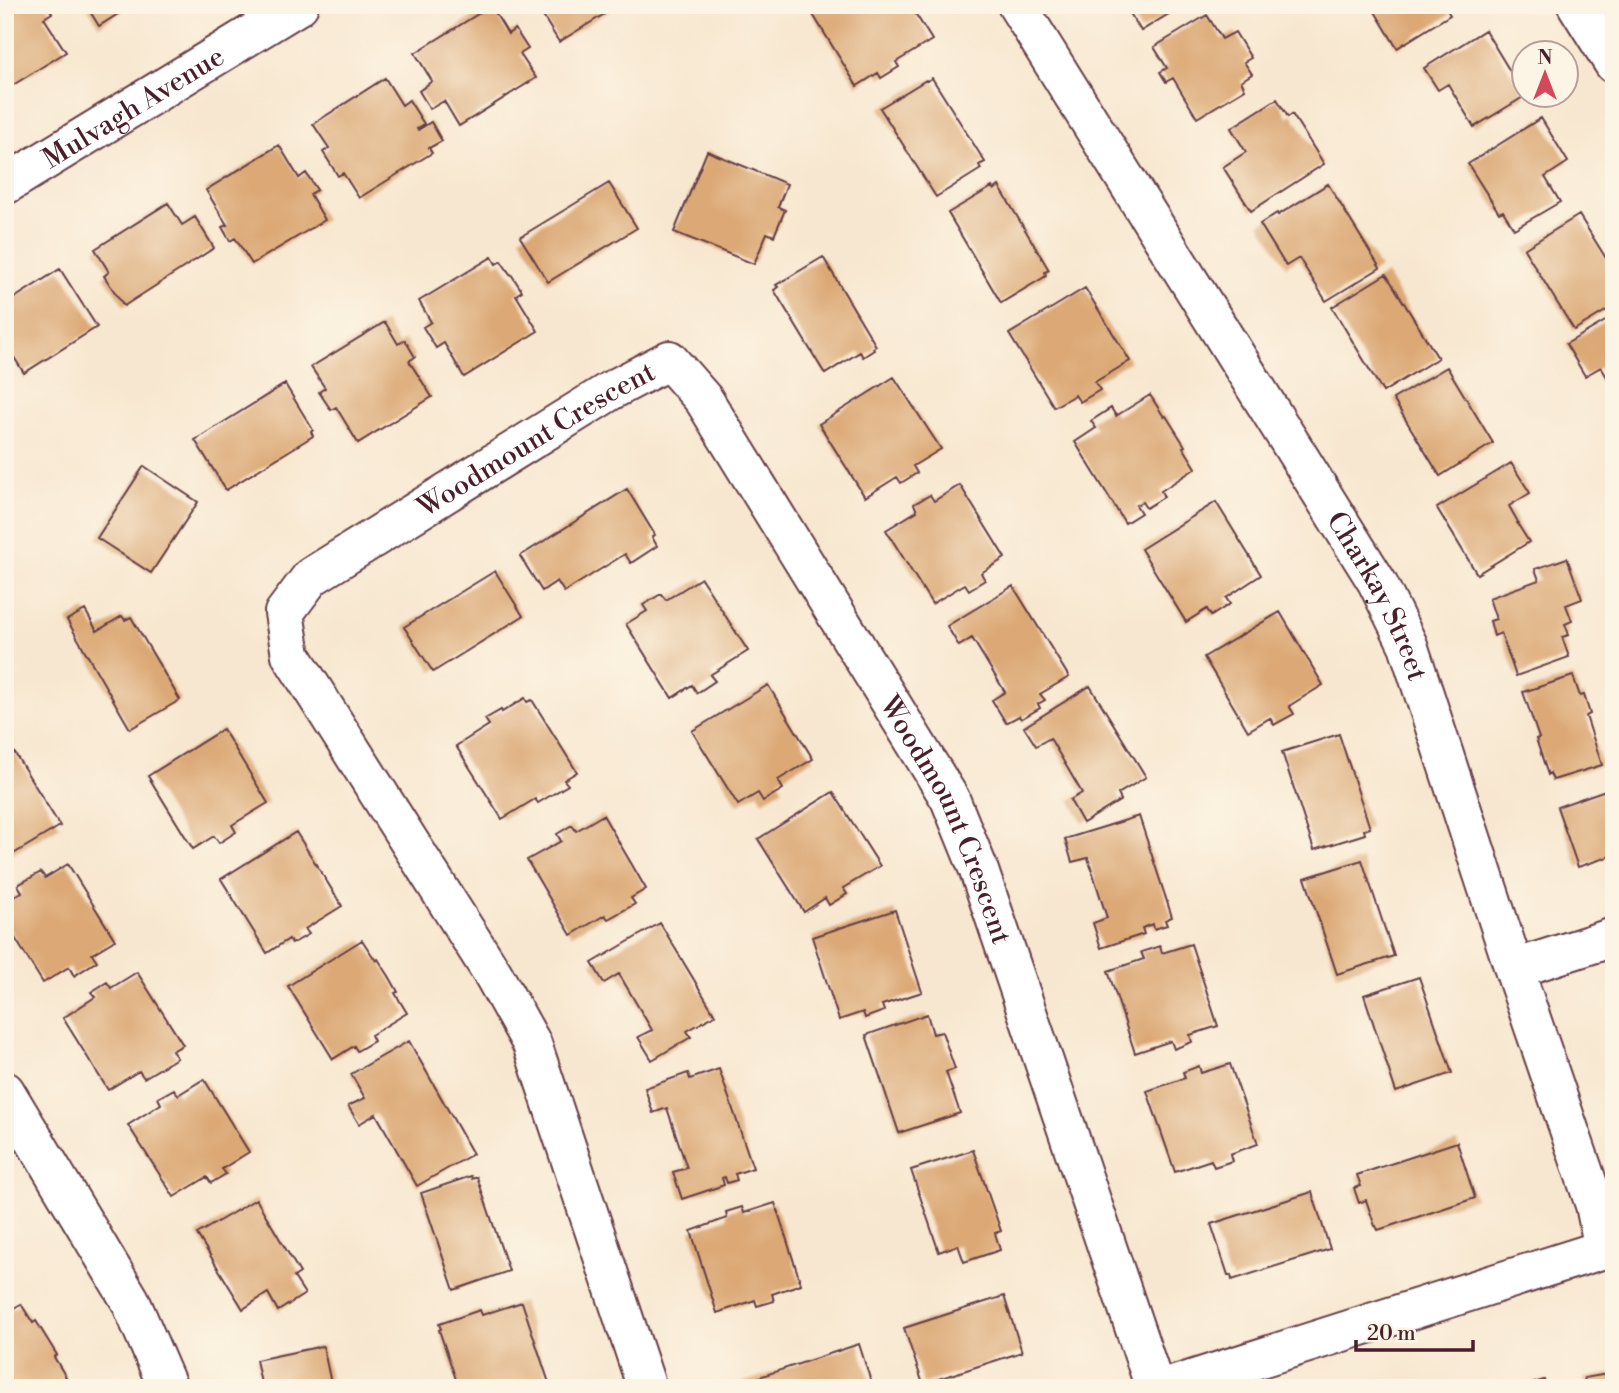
<svg xmlns="http://www.w3.org/2000/svg" width="1619" height="1393" font-family="'Libre Bodoni',serif">
  <rect width="100%" height="100%" fill="#fcf5e5"/>
  <filter id="ink" filterUnits="userSpaceOnUse"><feTurbulence type="fractalNoise" baseFrequency=".0143" numOctaves="2"/><feDisplacementMap in="SourceGraphic" scale="14" xChannelSelector="R" yChannelSelector="G"/><feConvolveMatrix kernelMatrix="1 2 1 2 8 2 1 2 1" color-interpolation-filters="sRGB"/></filter>
  <filter id="wash" filterUnits="userSpaceOnUse"><feTurbulence type="fractalNoise" baseFrequency=".00686" numOctaves="4" result="noise"/><feDisplacementMap in="SourceGraphic" scale="28" xChannelSelector="R" yChannelSelector="G"/><feGaussianBlur stdDeviation="1.57" result="paint"/><feColorMatrix in="noise" values="0 0 0 0 0 0 0 0 0 0 0 0 0 0 0 0 0 1.4 0 .05"/><feComposite in="paint" operator="in"/></filter>
  <g filter="url(#wash)">
    <rect width="100%" height="100%" fill="#f8e7d0"/>
    <g id="blocks">
      <path fill="#dca976" d="M 5,5 L 47,5 L 52,13 L 44,18 L 66,52 L 5,90 Z
        M 86,5 L 132,5 L 99,26 Z
        M 536,5 L 619,5 L 559,42 Z
        M 824,5 L 910,5 L 932,40 L 896,62 L 899,67 L 881,78 L 878,73 L 857,86 L 812,13 Z
        M 1125,5 L 1183,5 L 1141,31 Z
        M 1371,5 L 1444,5 L 1450,15 L 1397,48 Z
        M 491,6 L 508,34 L 515,29 L 528,49 L 520,54 L 536,78 L 459,126 L 444,101 L 430,109 L 419,91 L 432,81 L 415,53 Z
        M 1207,15 L 1222,39 L 1235,32 L 1251,58 L 1244,62 L 1252,74 L 1241,81 L 1245,89 L 1197,118 L 1173,78 L 1166,82 L 1160,72 L 1167,68 L 1154,47 Z
        M 1485,30 L 1525,96 L 1474,127 L 1448,84 L 1438,90 L 1424,68 Z
        M 385,78 L 402,105 L 409,100 L 424,124 L 417,129 L 418,130 L 431,122 L 442,141 L 429,148 L 432,153 L 359,198 L 343,173 L 338,176 L 323,152 L 329,148 L 313,124 Z
        M 932,78 L 985,162 L 979,165 L 981,169 L 936,197 L 880,108 L 926,80 L 927,81 Z
        M 1277,99 L 1288,117 L 1292,114 L 1324,164 L 1251,211 L 1223,167 L 1246,152 L 1231,128 Z
        M 1541,118 L 1568,162 L 1545,177 L 1560,202 L 1514,229 L 1503,211 L 1499,213 L 1468,164 Z
        M 279,145 L 299,178 L 306,173 L 317,190 L 310,194 L 325,220 L 252,264 L 235,238 L 230,241 L 222,227 L 227,225 L 206,190 Z
        M 707,151 L 787,184 L 778,207 L 785,210 L 774,236 L 767,233 L 754,264 L 674,232 Z
        M 609,183 L 637,228 L 548,282 L 520,237 Z
        M 1328,184 L 1380,268 L 1326,301 L 1299,258 L 1286,266 L 1260,224 L 1277,213 L 1278,215 Z
        M 999,186 L 1049,270 L 1045,272 L 1046,276 L 1001,303 L 948,213 L 992,187 L 994,190 Z
        M 168,203 L 182,225 L 195,217 L 214,248 L 124,306 L 104,276 L 109,272 L 95,249 Z
        M 1579,215 L 1614,271 L 1614,306 L 1574,330 L 1524,249 Z
        M 492,257 L 496,264 L 501,261 L 510,274 L 511,274 L 522,291 L 516,295 L 538,331 L 464,377 L 444,343 L 436,348 L 423,327 L 431,322 L 419,301 Z
        M 823,257 L 876,346 L 873,348 L 874,350 L 863,357 L 860,352 L 825,374 L 774,290 L 778,287 L 776,285 Z
        M 60,269 L 97,327 L 24,373 L 5,343 L 5,304 Z
        M 1386,274 L 1438,358 L 1383,392 L 1332,307 Z
        M 1085,288 L 1130,361 L 1095,382 L 1100,390 L 1080,402 L 1075,395 L 1054,407 L 1009,334 Z
        M 1614,316 L 1614,389 L 1601,367 L 1585,376 L 1566,344 Z
        M 385,322 L 398,344 L 405,340 L 415,357 L 409,361 L 432,397 L 358,443 L 336,407 L 331,410 L 319,392 L 325,388 L 311,367 Z
        M 1447,367 L 1493,443 L 1440,476 L 1393,399 Z
        M 894,377 L 941,449 L 913,466 L 917,473 L 901,483 L 897,477 L 865,497 L 819,424 Z
        M 285,384 L 313,430 L 311,432 L 313,436 L 226,490 L 195,440 Z
        M 1150,395 L 1164,417 L 1166,416 L 1185,446 L 1183,447 L 1196,468 L 1161,491 L 1164,497 L 1146,508 L 1142,502 L 1136,505 L 1141,513 L 1125,523 L 1075,442 L 1096,428 L 1091,421 L 1111,408 L 1116,416 Z
        M 1511,463 L 1530,493 L 1509,506 L 1518,522 L 1517,523 L 1529,542 L 1477,574 L 1437,508 Z
        M 144,466 L 198,502 L 151,573 L 97,538 Z
        M 960,485 L 1005,558 L 981,573 L 985,580 L 969,590 L 965,584 L 932,604 L 886,530 L 917,511 L 914,504 L 930,495 L 934,501 Z
        M 627,489 L 655,535 L 652,537 L 657,546 L 631,563 L 625,554 L 564,592 L 557,581 L 542,591 L 520,556 Z
        M 1216,502 L 1261,575 L 1226,598 L 1230,604 L 1211,616 L 1207,609 L 1186,622 L 1141,549 Z
        M 1567,558 L 1582,599 L 1566,605 L 1572,621 L 1565,624 L 1569,635 L 1562,637 L 1569,657 L 1516,676 L 1501,633 L 1494,636 L 1490,621 L 1496,619 L 1489,598 L 1539,580 L 1535,569 Z
        M 495,571 L 523,616 L 433,672 L 404,627 Z
        M 701,578 L 748,651 L 710,675 L 715,681 L 697,693 L 692,685 L 672,698 L 626,624 L 647,611 L 643,605 L 661,594 L 666,600 Z
        M 1013,586 L 1069,677 L 1040,694 L 1045,700 L 1038,704 L 1040,708 L 1021,719 L 1019,716 L 1006,723 L 992,700 L 1005,692 L 972,638 L 959,646 L 947,626 Z
        M 85,610 L 97,631 L 122,616 L 125,620 L 131,617 L 180,700 L 130,729 L 67,620 Z
        M 1280,612 L 1323,685 L 1289,706 L 1294,714 L 1274,725 L 1270,718 L 1248,731 L 1204,657 Z
        M 1573,676 L 1580,696 L 1584,695 L 1590,714 L 1586,716 L 1602,765 L 1553,780 L 1550,773 L 1548,775 L 1536,739 L 1539,738 L 1523,692 Z
        M 768,685 L 813,759 L 778,780 L 783,789 L 763,801 L 758,793 L 738,805 L 692,731 Z
        M 1090,686 L 1146,777 L 1118,794 L 1121,800 L 1083,823 L 1070,800 L 1082,793 L 1050,738 L 1036,746 L 1024,727 Z
        M 525,698 L 527,702 L 532,700 L 577,772 L 564,780 L 568,785 L 538,803 L 535,799 L 502,819 L 456,746 L 489,725 L 485,719 L 501,710 L 502,712 Z
        M 223,729 L 268,803 L 232,825 L 236,832 L 219,843 L 214,836 L 193,849 L 148,776 Z
        M 1339,734 L 1370,828 L 1364,830 L 1365,834 L 1314,850 L 1282,752 Z
        M 14,752 L 60,826 L 5,859 L 5,758 Z
        M 1614,787 L 1614,855 L 1578,867 L 1557,807 Z
        M 833,792 L 880,866 L 843,888 L 847,894 L 829,905 L 825,898 L 804,912 L 758,839 Z
        M 603,815 L 646,889 L 631,898 L 635,904 L 608,919 L 605,915 L 571,935 L 527,860 L 561,841 L 557,834 L 572,825 L 576,831 Z
        M 1139,816 L 1172,917 L 1165,920 L 1167,925 L 1154,929 L 1153,924 L 1142,928 L 1144,934 L 1101,948 L 1093,923 L 1107,918 L 1088,858 L 1072,862 L 1065,839 Z
        M 296,832 L 342,906 L 305,929 L 309,934 L 292,944 L 289,939 L 267,953 L 221,879 Z
        M 1362,860 L 1394,956 L 1337,974 L 1305,878 Z
        M 68,864 L 115,940 L 92,954 L 97,961 L 74,976 L 69,967 L 43,983 L 5,922 L 5,902 L 22,892 L 18,885 L 41,872 L 45,878 Z
        M 895,910 L 922,992 L 882,1005 L 884,1011 L 865,1018 L 863,1012 L 839,1020 L 812,937 Z
        M 660,923 L 715,1015 L 687,1031 L 691,1037 L 652,1060 L 638,1037 L 652,1030 L 619,974 L 604,983 L 592,963 Z
        M 362,940 L 376,961 L 378,959 L 389,976 L 398,992 L 395,993 L 407,1013 L 371,1035 L 374,1041 L 357,1051 L 354,1046 L 333,1059 L 288,986 Z
        M 1191,944 L 1218,1026 L 1190,1035 L 1192,1042 L 1174,1049 L 1171,1041 L 1135,1053 L 1108,971 L 1144,959 L 1141,952 L 1160,946 L 1162,953 Z
        M 137,972 L 183,1045 L 172,1051 L 177,1058 L 144,1078 L 139,1071 L 108,1090 L 63,1018 L 95,997 L 91,992 L 107,982 L 111,988 Z
        M 1419,977 L 1452,1073 L 1396,1092 L 1364,995 Z
        M 927,1014 L 933,1034 L 942,1032 L 955,1069 L 946,1072 L 960,1113 L 899,1133 L 866,1035 Z
        M 409,1041 L 473,1154 L 417,1186 L 376,1114 L 359,1124 L 348,1106 L 365,1098 L 351,1074 Z
        M 1230,1064 L 1258,1144 L 1230,1154 L 1232,1161 L 1214,1167 L 1211,1160 L 1175,1172 L 1147,1091 L 1185,1078 L 1183,1072 L 1199,1066 L 1201,1073 Z
        M 719,1069 L 753,1168 L 735,1174 L 737,1180 L 727,1183 L 725,1177 L 722,1178 L 724,1185 L 682,1199 L 673,1172 L 687,1168 L 667,1108 L 653,1113 L 645,1088 L 688,1073 L 690,1079 Z
        M 204,1079 L 249,1152 L 222,1169 L 226,1174 L 211,1183 L 207,1177 L 174,1197 L 128,1125 L 161,1104 L 158,1098 L 174,1089 L 178,1095 Z
        M 1457,1142 L 1475,1198 L 1378,1230 L 1376,1226 L 1375,1226 L 1366,1200 L 1359,1203 L 1354,1188 L 1361,1186 L 1357,1175 Z
        M 973,1150 L 1001,1231 L 995,1233 L 1000,1250 L 964,1262 L 958,1245 L 939,1252 L 911,1170 Z
        M 471,1176 L 472,1179 L 477,1177 L 509,1271 L 454,1290 L 421,1193 Z
        M 1312,1192 L 1330,1249 L 1232,1280 L 1231,1275 L 1228,1275 L 1211,1224 Z
        M 256,1199 L 300,1273 L 294,1277 L 305,1294 L 278,1311 L 268,1293 L 243,1309 L 197,1234 Z
        M 775,1203 L 801,1284 L 772,1294 L 774,1301 L 757,1306 L 755,1300 L 717,1313 L 691,1231 L 727,1218 L 726,1212 L 742,1207 L 744,1213 Z
        M 1004,1296 L 1022,1352 L 923,1384 L 904,1328 Z
        M 522,1302 L 549,1383 L 535,1388 L 459,1388 L 439,1330 L 441,1329 L 439,1324 L 480,1310 L 482,1315 Z
        M 21,1304 L 33,1323 L 36,1321 L 57,1355 L 54,1357 L 66,1377 L 48,1388 L 5,1388 L 5,1313 Z
        M 859,1344 L 873,1388 L 739,1388 L 738,1384 Z
        M 323,1346 L 332,1388 L 262,1388 L 256,1360 Z
        M 1614,1373 L 1614,1388 L 1586,1388 L 1584,1378 Z
        M 1544,1380 L 1547,1388 L 1521,1388 L 1521,1387 Z"/>
    </g>
  </g>
  <g filter="url(#ink)">
    <use href="#blocks" fill-opacity="0" stroke="#643d44" stroke-width="2"/>
    <g fill="none" stroke-linecap="round" stroke-linejoin="round">
      <g stroke="#643d44" stroke-width="42">
        <g id="minor">
          <path id="s1" d="M 1017,5 L 1377,582 L 1408,645 L 1514,969 L 1595,1205 L 1604,1249"/>
          <path d="M 1577,5 L 1614,64"/>
          <path id="s2" d="M 5,185 L 299,5"/>
          <path d="M 1514,969 L 1614,937"/>
          <path d="M 5,1091 L 130,1300 L 168,1388"/>
          <path id="s3" d="M 647,1388 L 532,1044 L 493,974 L 291,655 L 284,613 L 311,577 L 610,391 L 669,360 L 704,400 L 950,799 L 978,868 L 1155,1388"/>
          <path d="M 1166,1388 L 1604,1249 L 1614,1248"/>
        </g>
      </g>
      <use href="#minor" stroke="#fff" stroke-width="38"/>
    </g>
  </g>
  <g text-anchor="middle" stroke-width="6" stroke-linejoin="round" paint-order="stroke">
    <g font-size="28" fill="#4a1f2b" stroke="#fcf5e5">
      <text dy="10" stroke="none"><textPath href="#s2" startOffset="150">Mulvagh Avenue</textPath></text>
      <text dy="10" stroke="none"><textPath href="#s3" startOffset="1172">Woodmount Crescent</textPath></text>
      <text dy="10" stroke="none"><textPath href="#s1" startOffset="693">Charkay Street</textPath></text>
      <text dy="10" stroke="none"><textPath href="#s3" startOffset="1866">Woodmount Crescent</textPath></text>
    </g>
  </g>
  <rect width="1619" height="1393" fill="none" stroke="#fcf5e5" stroke-width="28"/>
  <g transform="translate(1545 74)"><circle r="33" fill="#fcf5e5" stroke="#b59f9b" stroke-width="2"/>
  <path d="M0-5L12 26L0 18L-12 26Z" fill="#d1495b"/>
  <text y="-10" font-size="19" font-weight="bold" text-anchor="middle" fill="#4a1f2b">N</text>
  </g>
  <path d="M1356 1340v10h117v-10" fill="none" stroke="#4a1f2b" stroke-width="3.5"/>
  <text x="1367" y="1340" font-size="21" fill="#4a1f2b" stroke="#fcf5e5" stroke-width="5" paint-order="stroke">20 m</text>
</svg>
